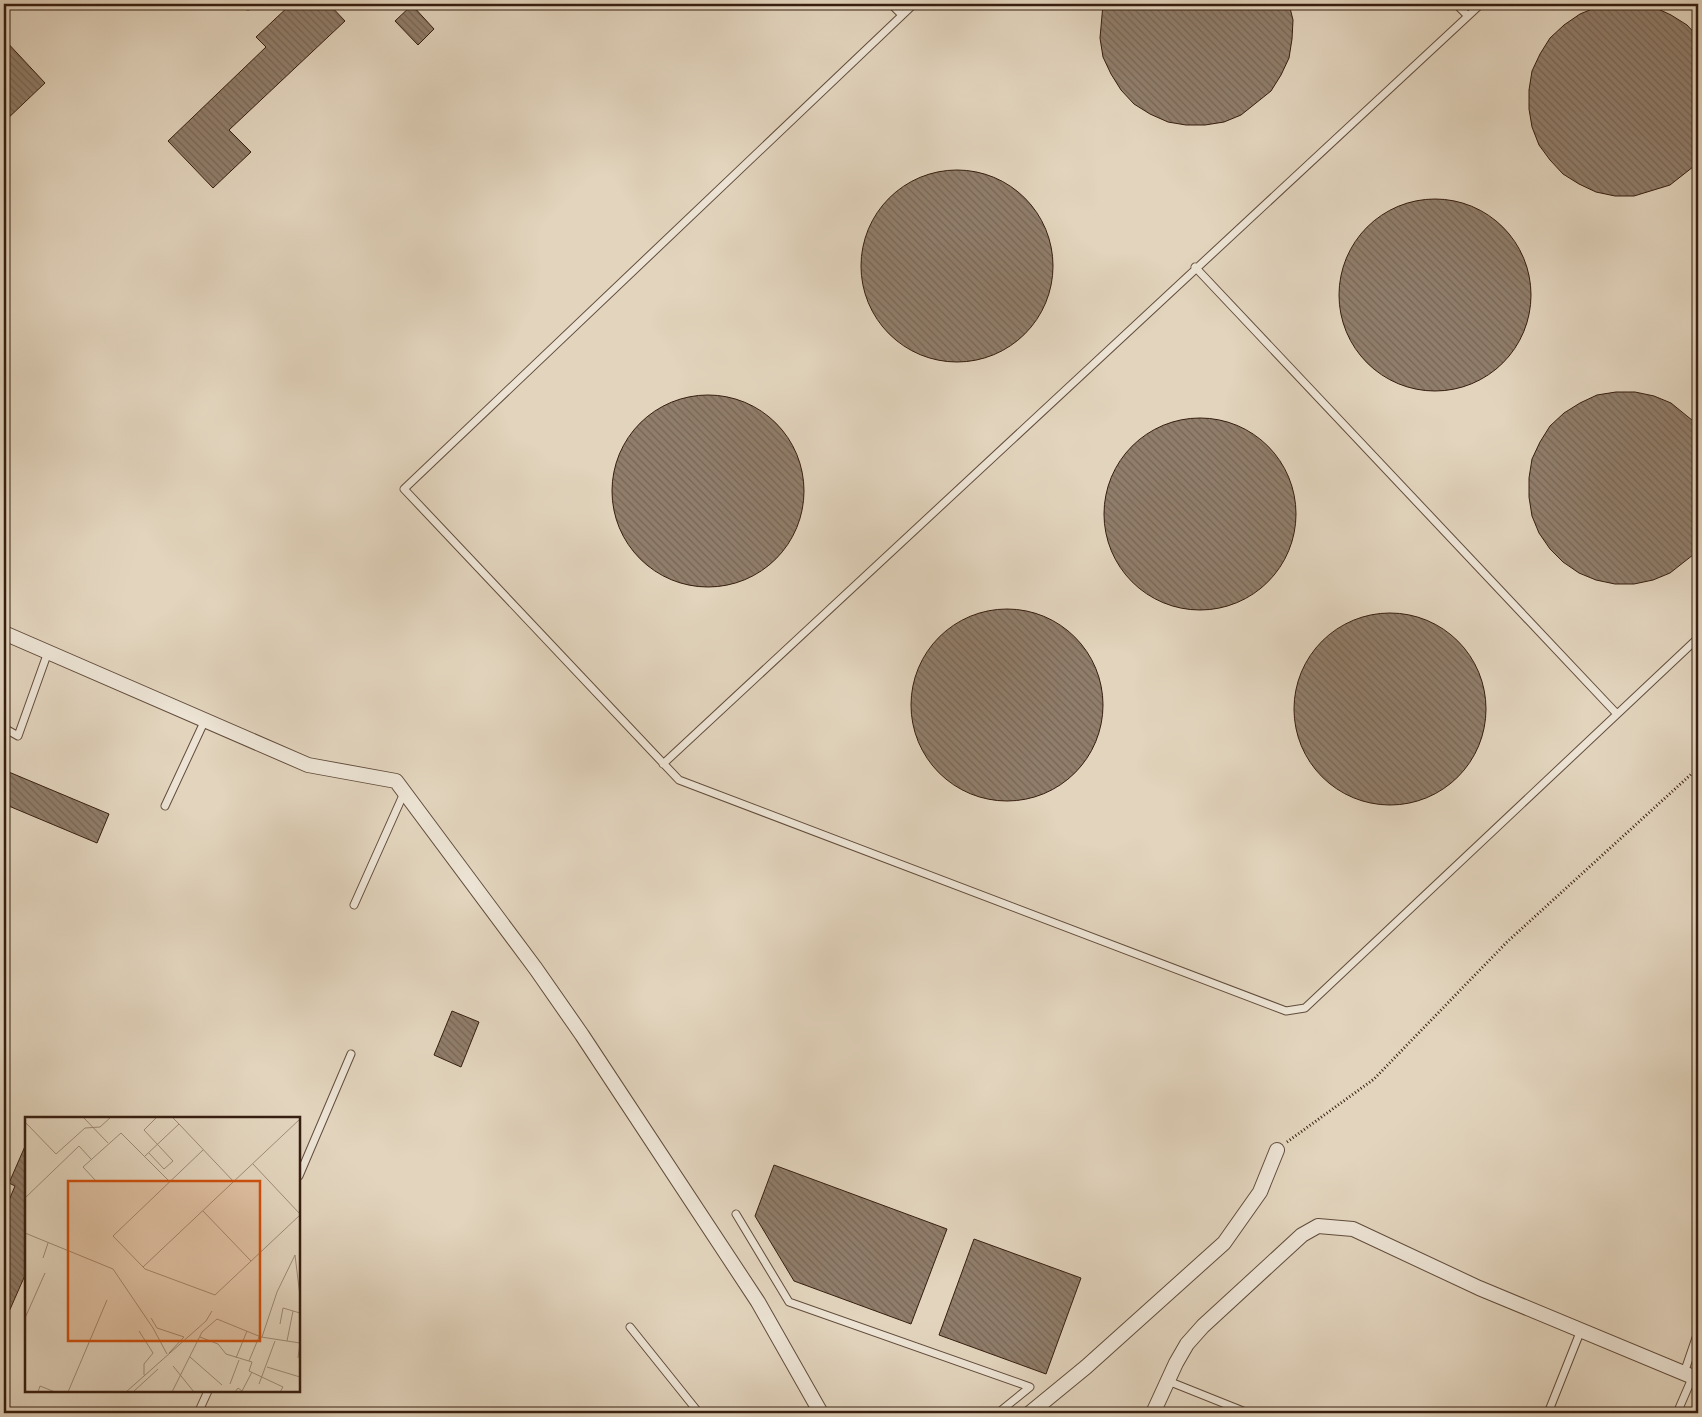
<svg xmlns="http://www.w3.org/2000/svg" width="1702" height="1417" font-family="'IM FELL Double Pica',serif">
  <defs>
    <pattern id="building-back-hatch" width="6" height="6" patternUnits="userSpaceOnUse" patternTransform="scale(1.25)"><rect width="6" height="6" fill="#907d6a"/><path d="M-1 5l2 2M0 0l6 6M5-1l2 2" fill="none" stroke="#766656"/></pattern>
  </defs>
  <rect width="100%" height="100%" fill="#e2d4bd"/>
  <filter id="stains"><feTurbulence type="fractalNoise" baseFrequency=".004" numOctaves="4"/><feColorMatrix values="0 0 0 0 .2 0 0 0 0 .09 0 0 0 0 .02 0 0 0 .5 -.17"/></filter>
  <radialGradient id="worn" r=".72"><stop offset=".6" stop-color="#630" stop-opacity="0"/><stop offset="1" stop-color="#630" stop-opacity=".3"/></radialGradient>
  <path fill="url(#building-back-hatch)" stroke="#371e10" d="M 291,4 L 329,4 L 345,21 L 229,130 L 251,152 L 213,188 L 168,141 L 266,47 L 256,37 Z
    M 1103,4 L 1289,4 L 1293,20 L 1292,39 L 1289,58 L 1281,75 L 1271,91 L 1241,115 L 1224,122 L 1205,125 L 1186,125 L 1168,122 L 1150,114 L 1134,104 L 1121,90 L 1111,74 L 1103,57 L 1100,38 Z
    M 1616,4 L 1635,4 L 1654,7 L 1671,15 L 1687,25 L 1698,37 L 1698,163 L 1670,185 L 1634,196 L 1615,196 L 1596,192 L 1579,184 L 1563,174 L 1550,160 L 1539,145 L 1532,127 L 1529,109 L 1529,90 L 1532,71 L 1540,54 L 1550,38 L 1564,25 L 1580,14 L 1597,7 Z
    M 412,5 L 434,29 L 418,45 L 395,21 Z
    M 4,39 L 45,83 L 4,122 Z
    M861 266a96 96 0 1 1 192 0a96 96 0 1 1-192 0Z
    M1339 295a96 96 0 1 1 192 0a96 96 0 1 1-192 0Z
    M 1616,392 L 1635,392 L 1654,396 L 1671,403 L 1698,425 L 1698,551 L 1670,573 L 1653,580 L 1634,584 L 1615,584 L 1596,580 L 1579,573 L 1563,562 L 1550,549 L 1539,533 L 1532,516 L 1529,497 L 1529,478 L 1532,459 L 1540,442 L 1550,426 L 1564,413 L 1580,403 L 1597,395 Z
    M612 491a96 96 0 1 1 192 0a96 96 0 1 1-192 0Z
    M1104 514a96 96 0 1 1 192 0a96 96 0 1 1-192 0Z
    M911 705a96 96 0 1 1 192 0a96 96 0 1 1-192 0Z
    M1294 709a96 96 0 1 1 192 0a96 96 0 1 1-192 0Z
    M 4,770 L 109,814 L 97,843 L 4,804 Z
    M 452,1011 L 479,1022 L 461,1067 L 434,1055 Z
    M 26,1144 L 26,1273 L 4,1323 L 4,1212 L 15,1186 L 9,1183 Z
    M 774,1165 L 947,1229 L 911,1324 L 794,1281 L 755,1216 Z
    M 974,1239 L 1081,1278 L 1046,1374 L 939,1335 Z"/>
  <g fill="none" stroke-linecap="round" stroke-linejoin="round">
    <g stroke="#624c3b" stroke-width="9">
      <path id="lane" d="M 246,4 L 248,6
        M 891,4 L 902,15
        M 914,4 L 404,489 L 679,780 L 1286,1011 L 1305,1008 L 1698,638
        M 1456,4 L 1468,16
        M 1195,267 L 1617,714
        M 4,728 L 18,736 L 48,652
        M 663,764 L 1481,4
        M 165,806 L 205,720
        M 354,905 L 404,793
        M 299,1176 L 351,1054
        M 736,1214 L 789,1302 L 1030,1387 L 998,1413
        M 630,1327 L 699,1413
        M 1684,1373 L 1698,1332
        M 1168,1381 L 1248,1413
        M 198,1413 L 208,1391
        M 1548,1413 L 1581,1330
        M 1677,1413 L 1693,1376"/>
    </g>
    <g stroke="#624c3b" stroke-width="16">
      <path id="street" d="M 4,633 L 308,765 L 396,781 L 536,969 L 582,1035 L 758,1302 L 821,1413
        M 1030,1413 L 1086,1367 L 1224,1243 L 1260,1192 L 1277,1150
        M 1153,1413 L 1176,1363 L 1187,1344 L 1203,1326 L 1302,1235 L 1318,1226 L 1353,1229 L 1479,1288 L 1698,1379"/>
    </g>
    <path stroke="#371e10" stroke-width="3" stroke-dasharray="1 2.5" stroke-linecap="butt" d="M 1287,1142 L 1374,1079 L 1507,942 L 1698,768"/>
    <use href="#lane" stroke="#ece3d4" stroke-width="7"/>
    <use href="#street" stroke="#ece3d4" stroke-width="14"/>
  </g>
  <g transform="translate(25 1117)">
    <rect width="275" height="275" fill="#e2d4bd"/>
    <path fill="none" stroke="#9e8b78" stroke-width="1" d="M 58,0 L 83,26M 0,5 L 31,37 L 60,11 L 75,10 L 86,0M 154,7 L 209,65M 178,33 L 88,119 L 120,152 L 190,178 L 275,98M 124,36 L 139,52 L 148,44 L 119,13 L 132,0M 120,39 L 154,7 L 147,0M 228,47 L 275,97M 71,64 L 58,50 L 96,16 L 145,65M 0,81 L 54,29 L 66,42M 178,94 L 226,144M 0,116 L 88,152 L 128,211 L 142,237M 18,141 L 23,126M 118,150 L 275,2M 0,201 L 20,156M 126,201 L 132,211 L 159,220 L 144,236M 255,207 L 258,191 L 275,196M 114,214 L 128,236 L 119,247 L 119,258M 175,220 L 193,227 L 201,237 L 227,245 L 224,254 L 258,270 L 255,275M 237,220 L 252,175 L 270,138 L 275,179M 262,224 L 268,194M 165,240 L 197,268M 211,241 L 222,214M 273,241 L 275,226M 224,244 L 234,220M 148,249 L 169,275M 242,250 L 275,260M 205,267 L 214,243M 234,267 L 250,224M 13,275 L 15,269 L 30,275M 43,275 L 82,183M 101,275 L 181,204 L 187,194M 108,275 L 133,252M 147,275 L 177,215 L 192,202 L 236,220 L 275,226M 210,275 L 213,271 L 217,274 L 227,255"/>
    <path fill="#cd500d" fill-opacity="0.15" stroke="#cd500d" stroke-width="2.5" d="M 43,64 L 235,64 L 235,224 L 43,224 Z"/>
    <rect width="275" height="275" fill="none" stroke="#371e10" stroke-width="2.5"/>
  </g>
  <rect width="1702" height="1417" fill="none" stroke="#e2d4bd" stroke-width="20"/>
  <rect x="5" y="5" width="1692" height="1407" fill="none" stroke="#371e10" stroke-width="2.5"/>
  <rect x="10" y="10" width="1682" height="1397" fill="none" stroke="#371e10"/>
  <rect width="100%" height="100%" filter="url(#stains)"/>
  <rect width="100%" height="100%" fill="url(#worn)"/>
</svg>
